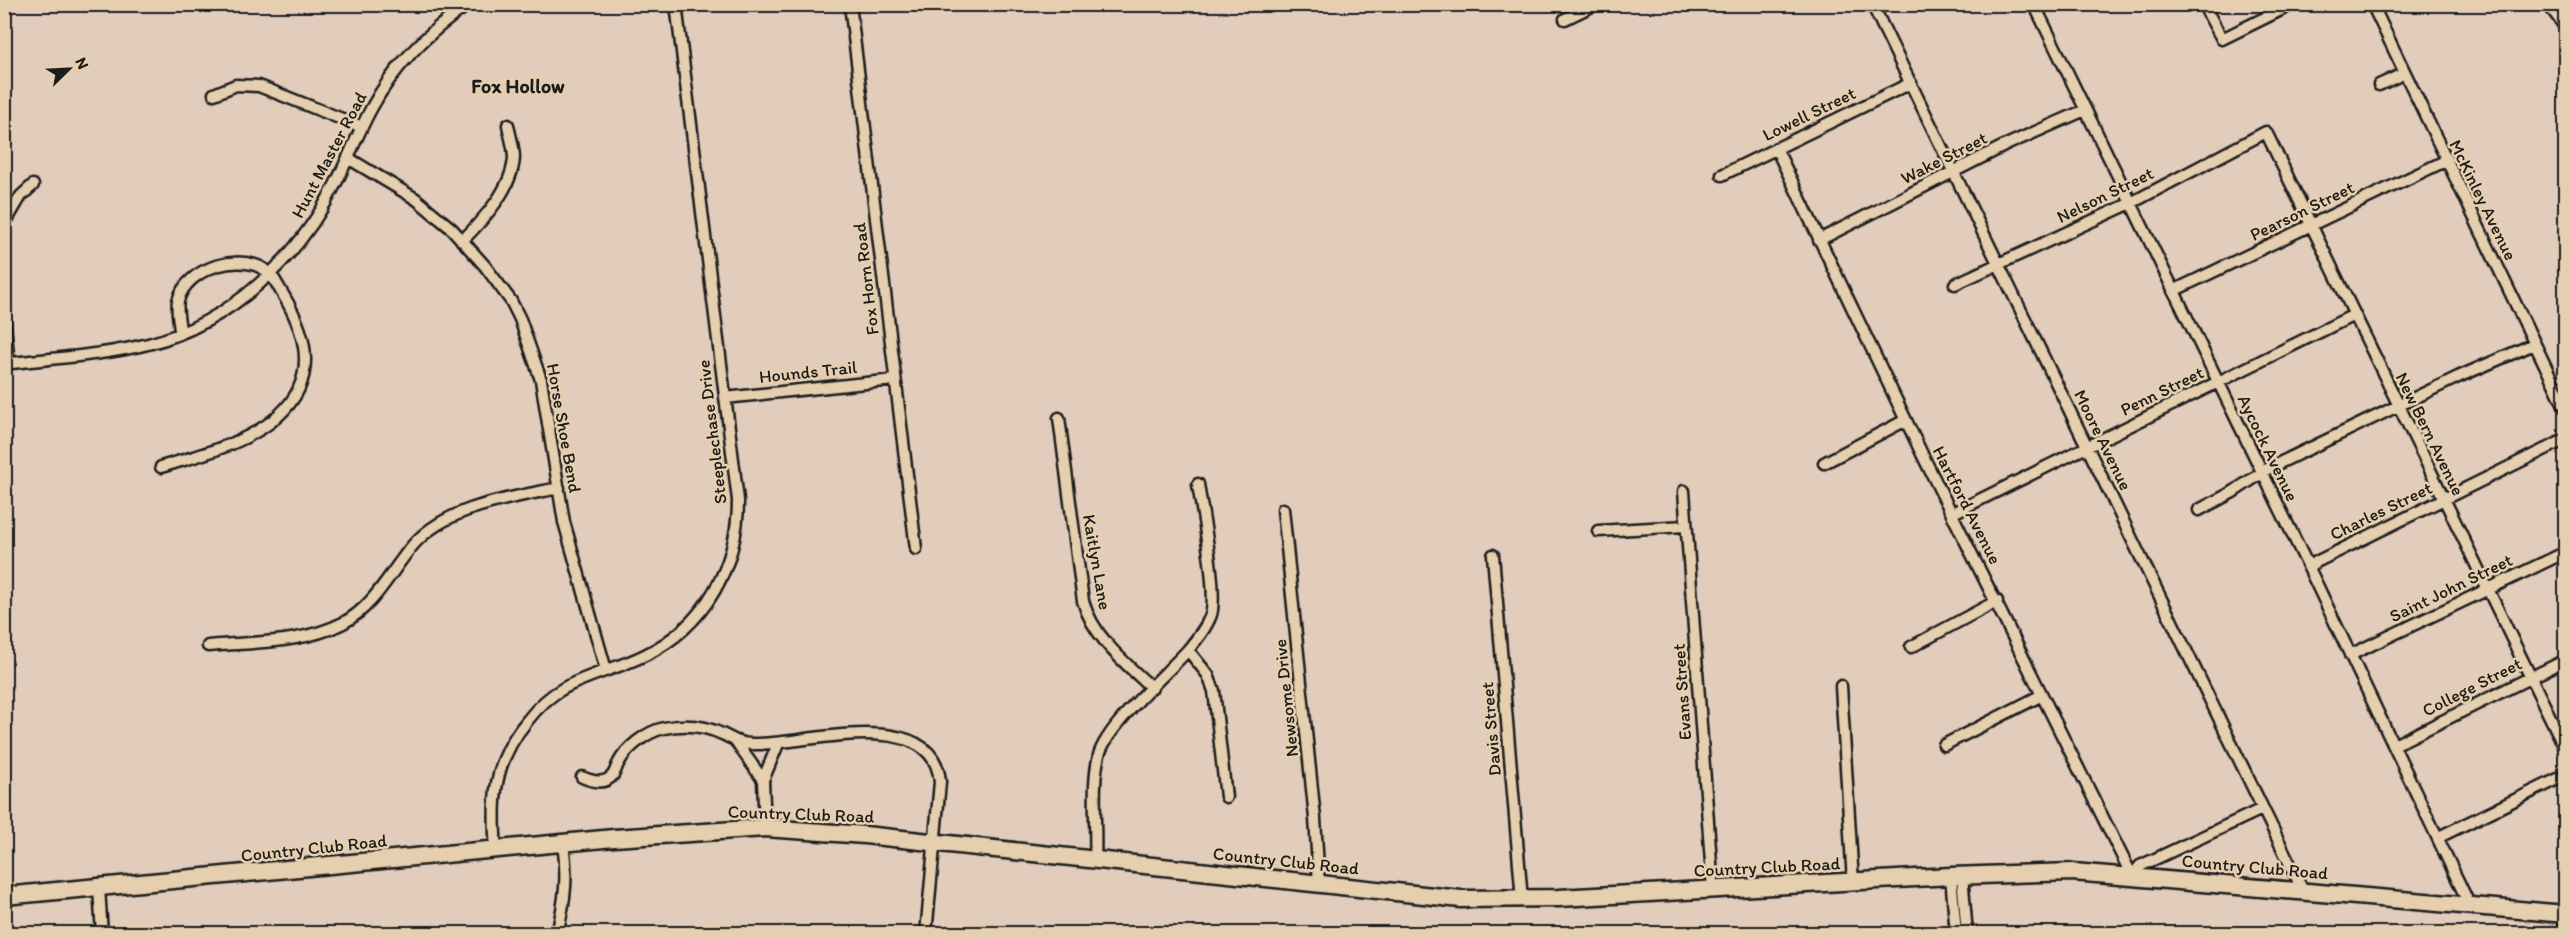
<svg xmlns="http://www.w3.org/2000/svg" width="2570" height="938" font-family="Itim,sans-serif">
  <rect width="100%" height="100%" fill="#e2ccbc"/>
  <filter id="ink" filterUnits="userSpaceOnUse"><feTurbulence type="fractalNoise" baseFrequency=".0167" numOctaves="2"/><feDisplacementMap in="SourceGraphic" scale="12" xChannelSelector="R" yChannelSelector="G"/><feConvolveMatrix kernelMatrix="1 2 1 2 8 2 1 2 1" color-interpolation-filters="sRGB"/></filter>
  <g filter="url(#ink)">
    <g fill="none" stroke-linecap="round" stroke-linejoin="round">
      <g stroke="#1c1c1c" stroke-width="15">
        <path id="street" d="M 850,4 L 916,549
          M 1872,4 L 2303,891
          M 2034,4 L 2308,566 L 2470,906
          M 2203,4 L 2222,39 L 2293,4
          M 2372,4 L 2566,409
          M 2548,4 L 2566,28
          M 1565,19 L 1596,4
          M 2379,85 L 2405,73
          M 214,94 L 236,85 L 259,86 L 362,127
          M 1776,148 L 1922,454 L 2132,876 L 2140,866 L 2262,809
          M 348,158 L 416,199 L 452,229 L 485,266 L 511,301 L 520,319 L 541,380 L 564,522 L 606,670
          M 1722,175 L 1911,83
          M 4,225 L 21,196 L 33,185
          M 1819,240 L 2006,145 L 2085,110
          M 462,241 C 483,220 512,189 514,158 C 514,147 510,136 508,125
          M 1955,284 L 2131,203 L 2266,132 L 2566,750
          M 2173,291 L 2445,161
          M 4,316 L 9,363
          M 4,364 C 52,358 101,356 148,344 C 231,323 299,258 336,183 C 348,159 358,133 371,109 C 394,66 429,31 469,4
          M 725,398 L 894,380
          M 1059,418 L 1083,601 C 1093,637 1125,663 1152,688
          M 1824,463 L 1906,420
          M 161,467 C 199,455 247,444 278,416 C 318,380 308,337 284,296 C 279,289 275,278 269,273 C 244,250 186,267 178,301 C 176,310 180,324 180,333
          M 1684,491 L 1713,890
          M 1283,509 L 1315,818 L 1319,884
          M 2199,510 L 2233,492 L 2269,468 L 2458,377 L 2534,344
          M 1953,513 L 2354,315
          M 1598,531 L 1686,526
          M 1493,555 L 1522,900
          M 2308,566 L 2566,439
          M 208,646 C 252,642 302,644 343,623 C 375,606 390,572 413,545 C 447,506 511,498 559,488
          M 1911,647 L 1997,601
          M 1188,650 L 1208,675 L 1214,691 L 1226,797
          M 2350,655 L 2566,552
          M 1841,686 L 1853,882
          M 736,742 L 763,780 L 765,828
          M 1944,745 L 2042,695
          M 2394,745 L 2566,660
          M 582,777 C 591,781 604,785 612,776 C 615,773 616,768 618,764 C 626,748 646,732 664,728 C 683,724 704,725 722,734 C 733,739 739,744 752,744 C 801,746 934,703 940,782 L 926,934
          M 763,780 L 778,744
          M 2439,837 L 2566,775
          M 496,850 C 492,799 493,762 527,721 C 537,708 549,696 564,688 C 590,674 619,668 645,655 C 705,626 738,566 738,500 L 676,4
          M 1095,860 C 1097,827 1091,786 1099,755 C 1107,726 1166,674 1188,650 C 1197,639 1206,628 1211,615 C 1218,591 1202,512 1198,484
          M 1962,875 L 1967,934
          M 1951,876 L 1956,934
          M 99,888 L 102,934
          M 2564,914 L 2565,934
          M 557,934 C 565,900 568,878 563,843"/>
      </g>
      <g stroke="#1c1c1c" stroke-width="21">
        <path id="secondary" d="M 4,896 L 614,838 L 765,828 L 865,835 L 1461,899 L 1559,898 L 1951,876 L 2073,872 L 2566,914"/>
      </g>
      <use href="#street" stroke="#e5cfae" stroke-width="10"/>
      <use href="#secondary" stroke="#e5cfae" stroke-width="16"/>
    </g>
  </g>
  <g text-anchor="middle" stroke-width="5" stroke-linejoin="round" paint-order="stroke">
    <g font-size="18" fill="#1c1c1c" stroke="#e5cfae">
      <text transform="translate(1809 114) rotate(-26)" y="6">Lowell Street</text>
      <text transform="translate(329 155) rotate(-62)" y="6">Hunt Master Road</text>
      <text transform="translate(1944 158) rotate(-27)" y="6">Wake Street</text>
      <text transform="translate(2105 195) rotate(-26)" y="6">Nelson Street</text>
      <text transform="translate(2483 200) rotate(64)" y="6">McKinley Avenue</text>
      <text transform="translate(2302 211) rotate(-26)" y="6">Pearson Street</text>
      <text transform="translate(866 279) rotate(-97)" y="6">Fox Horn Road</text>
      <text transform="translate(808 372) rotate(-6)" y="6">Hounds Trail</text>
      <text transform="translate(2162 391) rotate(-26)" y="6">Penn Street</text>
      <text transform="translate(564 428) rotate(80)" y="6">Horse Shoe Bend</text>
      <text transform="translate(712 432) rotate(-97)" y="6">Steeplechase Drive</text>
      <text transform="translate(2430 434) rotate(64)" y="6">New Bern Avenue</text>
      <text transform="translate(2103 440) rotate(64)" y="6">Moore Avenue</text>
      <text transform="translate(2268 448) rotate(64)" y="6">Aycock Avenue</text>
      <text transform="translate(1967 505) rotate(63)" y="6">Hartford Avenue</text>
      <text transform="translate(2381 511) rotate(-26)" y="6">Charles Street</text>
      <text transform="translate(1097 562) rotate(80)" y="6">Kaitlyn Lane</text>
      <text transform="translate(2451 588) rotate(-26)" y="6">Saint John Street</text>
      <text transform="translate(2472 687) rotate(-27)" y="6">College Street</text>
      <text transform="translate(1682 692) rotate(-94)" y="6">Evans Street</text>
      <text transform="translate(1286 698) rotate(-96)" y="6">Newsome Drive</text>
      <text transform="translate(1491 729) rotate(-95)" y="6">Davis Street</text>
      <text transform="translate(801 814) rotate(2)" y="6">Country Club Road</text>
      <text transform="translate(314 848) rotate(-6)" y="6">Country Club Road</text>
      <text transform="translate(1286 861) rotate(6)" y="6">Country Club Road</text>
      <text transform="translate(1767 867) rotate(-3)" y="6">Country Club Road</text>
      <text transform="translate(2255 867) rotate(5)" y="6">Country Club Road</text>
    </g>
    <g font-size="20" font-weight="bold" fill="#1c1c1c" stroke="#e5cfae">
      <text x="518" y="93">Fox Hollow</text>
    </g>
  </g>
  <rect width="2570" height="938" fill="none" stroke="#e5cfae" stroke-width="24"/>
  <rect x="12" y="12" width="2546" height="914" fill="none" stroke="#1c1c1c" stroke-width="2" filter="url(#ink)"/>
  <g transform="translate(69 69) rotate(66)" stroke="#e5cfae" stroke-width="4.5" paint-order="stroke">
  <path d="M0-4.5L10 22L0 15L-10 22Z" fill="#1c1c1c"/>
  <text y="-9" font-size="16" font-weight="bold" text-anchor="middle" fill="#1c1c1c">N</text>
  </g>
</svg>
